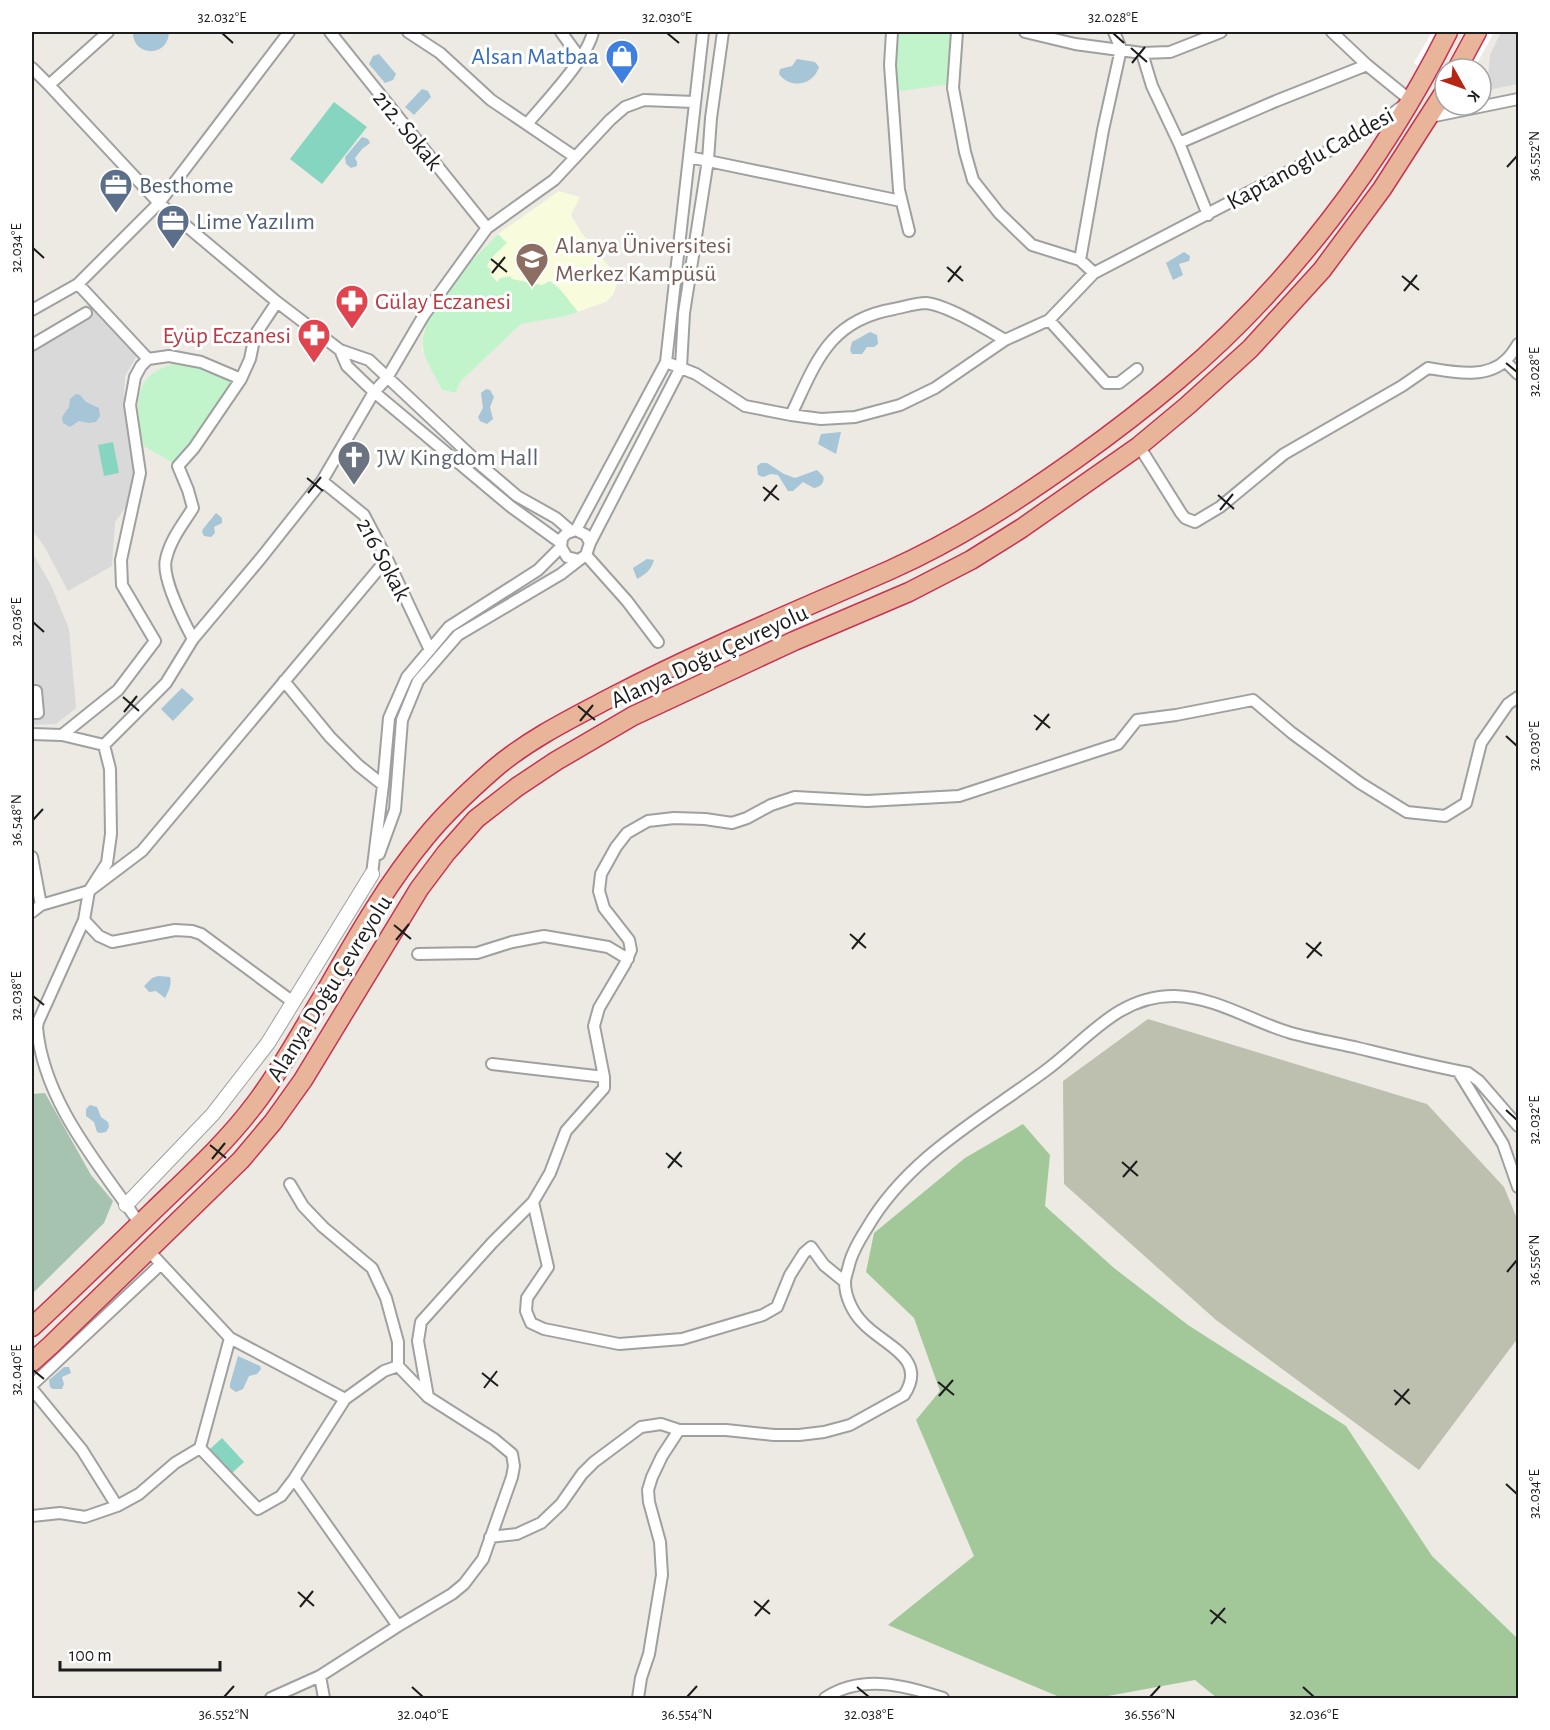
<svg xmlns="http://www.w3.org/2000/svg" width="1550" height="1730" font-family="'Alegreya Sans',sans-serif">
  <rect width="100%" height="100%" fill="#eceae2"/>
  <path fill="#dad9d9" d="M 1501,32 L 1518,32 L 1518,84 L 1487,90 L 1490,55 Z
    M 91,302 L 139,352 L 125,376 L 124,398 L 134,478 L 128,504 L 115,522 L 112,566 L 68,591 L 44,546 L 32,530 L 32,337 Z
    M 32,552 L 51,585 L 69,629 L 76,708 L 56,724 L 32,725 Z"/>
  <path fill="#f8fcdc" d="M 559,191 L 580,197 L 571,215 L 581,232 L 610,268 L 618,281 L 613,295 L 606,302 L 566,316 L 522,323 L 460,382 L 456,393 L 442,390 L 422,349 L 424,328 L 460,273 L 498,234 Z"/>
  <path fill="#bec0af" d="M 1148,1019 L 1427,1104 L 1504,1187 L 1518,1221 L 1518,1338 L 1419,1470 L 1216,1320 L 1064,1184 L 1063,1081 Z"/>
  <path fill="#a2c89a" d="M 1023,1124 L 1050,1155 L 1045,1206 L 1114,1268 L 1188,1325 L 1346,1426 L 1432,1556 L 1518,1639 L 1518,1698 L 1217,1698 L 1195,1680 L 1097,1698 L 1062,1698 L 888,1625 L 974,1556 L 916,1420 L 940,1391 L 914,1318 L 866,1272 L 874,1233 L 965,1158 Z"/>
  <path fill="#a5c3ae" d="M 45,1093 L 91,1175 L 113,1201 L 104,1223 L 32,1294 L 32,1094 Z"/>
  <path fill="#c2f4cc" d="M 895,32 L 955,32 L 951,84 L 895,92 Z
    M 498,234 L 507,243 L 491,258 L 487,266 L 491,270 L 490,274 L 497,282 L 500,278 L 510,276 L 512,279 L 542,285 L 550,281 C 562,289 569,301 578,312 L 566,316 L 521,324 L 460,382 L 456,393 L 442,390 C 437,379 424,359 423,348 C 418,311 474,259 498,234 Z
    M 173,364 L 198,367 L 235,382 L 208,421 L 173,463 L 142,445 C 137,408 129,377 173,364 Z"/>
  <path fill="#86d5c1" d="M 334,102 L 367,127 L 322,184 L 290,159 Z
    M 113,442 L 119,473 L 104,476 L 98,445 Z
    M 222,1438 L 244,1462 L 232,1473 L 210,1449 Z"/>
  <path fill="#a6c5d6" d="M 133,32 L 169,32 C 168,59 132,56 133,32 Z
    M 379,54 L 396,74 L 393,80 L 385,83 L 369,64 L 373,56 Z
    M 797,59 L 815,62 L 819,67 C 813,86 790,89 779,74 L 780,69 L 792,66 Z
    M 422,89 L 428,91 L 431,97 L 414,115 L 405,107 Z
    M 362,137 L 368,139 L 370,143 L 362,149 L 355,158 L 357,162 L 357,166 L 351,168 L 346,164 L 345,157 Z
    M 1184,252 L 1190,256 L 1189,261 L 1179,264 L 1183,275 L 1173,280 L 1166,263 Z
    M 870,332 L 877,335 L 878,344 L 874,347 L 867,347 L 862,354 L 852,354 L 850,350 L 852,342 Z
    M 486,389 L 490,390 L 494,397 L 490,407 L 493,419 L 487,424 L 480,421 L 478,417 L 483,408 L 481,393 Z
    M 76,394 L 80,395 L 86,402 L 99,408 L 100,416 L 96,422 L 89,423 L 79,421 L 70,427 L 63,423 L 62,417 L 69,407 L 70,399 Z
    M 841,432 L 836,454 L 818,444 L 821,434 Z
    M 767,463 L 784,474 L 795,478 L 817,470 L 823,476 C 825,482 821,487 814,488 L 803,482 L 793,491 L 788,491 L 778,475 L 771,474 L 763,477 L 758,475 L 757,466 L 761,463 Z
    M 216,513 L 222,518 L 222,523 L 214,527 L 215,533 L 211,537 L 204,536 L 202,532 L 203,529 Z
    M 647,559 L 654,560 C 651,570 646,574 637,579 L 633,568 Z
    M 182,688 L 194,699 L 173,721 L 161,709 Z
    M 158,976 L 170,977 C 172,984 169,991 165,998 L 156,991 L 149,992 L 144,986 L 152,978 Z
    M 90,1105 L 97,1107 L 101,1117 L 108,1122 L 109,1127 L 106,1132 L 100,1133 L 97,1132 L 94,1122 L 86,1116 L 86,1109 Z
    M 238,1356 L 260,1366 L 261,1369 L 257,1374 L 249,1376 L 243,1389 L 236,1392 L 230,1388 L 230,1384 Z
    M 64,1367 L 69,1367 L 71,1373 L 62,1377 L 64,1384 L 62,1389 L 53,1389 L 50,1387 L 49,1380 Z"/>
  <path fill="#fff" d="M 1432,32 L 1460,32 L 1435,77 L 1414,63 Z
    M 1464,32 L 1494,32 L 1474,69 L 1445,69 L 1445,82 L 1440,78 Z"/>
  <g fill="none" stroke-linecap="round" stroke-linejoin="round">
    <g stroke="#a0a0a0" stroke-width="14">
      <path id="minor" d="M 330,32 L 487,228
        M 408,32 L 440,53 L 491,100 L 575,157
        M 561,32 L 580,58
        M 892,32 L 890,65 L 899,190 L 909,231
        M 957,32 L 953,88 L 965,152 L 973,180 L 999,213 L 1032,245 L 1080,260
        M 1025,32 L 1075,44 L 1142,53 L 1170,52 L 1221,32
        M 1142,53 L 1152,86 L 1179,143 L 1208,215
        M 32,68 L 49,85 L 159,203 L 277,302 L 340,350 L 369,360 L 483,467 L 517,496 L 556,518 L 571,531
        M 49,85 L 108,32
        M 1430,117 L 1518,99
        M 527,124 C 546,101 587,59 593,32
        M 1179,143 L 1276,101 L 1367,65
        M 689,157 L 901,201
        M 1094,273 L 1080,260 L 1103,130 L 1121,49 L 1114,32
        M 78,284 L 148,359
        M 32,310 L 78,284 L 159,203 L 289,32
        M 1049,320 L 1106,383 L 1119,383 L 1137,369
        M 32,345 L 86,313
        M 340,350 L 347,366 L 374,392 L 510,506 L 561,543
        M 1505,361 L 1518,374
        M 666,362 L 696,374 L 745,406 L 791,415 L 821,419 L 855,417 L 900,405 L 935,388 L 1005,340 L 1049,320 L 1094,273 L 1355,137 L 1382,122 L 1410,100 L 1367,65 L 1332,32
        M 791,415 C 816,362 829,320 894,309 C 904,307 916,303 926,303 C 947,305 986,329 1005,340
        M 1139,446 L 1181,513 L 1185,518 L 1195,522 L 1220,507 L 1284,454 L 1402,386 L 1428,368 C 1452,372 1487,380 1507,359 C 1511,355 1515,349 1518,344
        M 322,481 L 364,515 L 387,559 L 430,650
        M 576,530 L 666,362 L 703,32
        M 590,543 L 681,367 L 684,313 L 708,160 L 711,118 L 723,32
        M 586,555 L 627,601 L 658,642
        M 193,639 C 184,622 161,577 166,559 C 170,540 183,524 193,508 L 188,490 L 178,466 L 194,448 L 241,379
        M 284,681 L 330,737 L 358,765 L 383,785
        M 32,713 L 38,713 L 36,691
        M 32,734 L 62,735 L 104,745 L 166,683 L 193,639 L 261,558 L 322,481 L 374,392 L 387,378 L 424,315 L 487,228 L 554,180 L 610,120 L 625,107 L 644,100 L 694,102
        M 62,735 L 118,690 L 155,641 L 122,585 L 121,560 L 140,473 L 130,405 L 135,377 L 141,366 L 148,359 L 169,356 L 201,362 L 241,379 L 250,359 L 255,335 L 277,302
        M 104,745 L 110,769 L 111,834 L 107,863 L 89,891 L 84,920 L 38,1022 L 37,1027 C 43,1101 99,1165 140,1224
        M 379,854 L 395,810 L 402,720 L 418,681 L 458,635 L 561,574 L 579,560
        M 32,857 L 41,905
        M 372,874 L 383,785 L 389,718 L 407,677 L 449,627 L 538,570 L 561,547 L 562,538 L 567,533 L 576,530 L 586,535 L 590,543 L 586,555 L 579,560 L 567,557 L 561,547
        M 32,912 L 41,905 L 89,891 L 142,851 L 387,559
        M 84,920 L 99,936 L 112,942 L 175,930 L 192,931 L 201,934 L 293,1002
        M 418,954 L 477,953 L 512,942 L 544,936 L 608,947 L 628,959
        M 492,1064 L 604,1077
        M 1458,1071 L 1503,1144 L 1518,1187
        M 290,1184 L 303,1206 L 323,1227 L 372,1268 L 386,1298 L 398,1342 L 398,1366
        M 533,1202 L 548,1267 L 527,1298 L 526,1311 L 531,1323 L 544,1329 L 619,1344 L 682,1339 L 763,1315 L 777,1307 L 790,1275 L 804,1253 L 811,1247 L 824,1265 L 845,1282
        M 149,1251 L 230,1338 L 345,1399 L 384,1371 L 398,1366 L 428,1397 L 494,1439 L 512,1454 L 514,1466 L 512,1477 L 483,1559 L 464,1584 L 452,1594 L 398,1626 L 320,1676 L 324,1698
        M 230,1338 L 200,1448 L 258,1509 L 281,1496 L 294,1479 L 398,1626
        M 32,1385 L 161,1264
        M 32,1389 L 82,1450 L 117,1506
        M 428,1397 L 418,1341 L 421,1322 L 492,1243 L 533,1202 L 550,1173 L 566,1131 L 604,1088 L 604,1077 L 594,1026 L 599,1008 L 625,964 L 631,950 L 629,940 L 604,908 L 599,891 L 601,874 L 616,847 L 627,833 L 648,821 L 674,818 L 705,819 L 732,823 L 747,818 L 771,805 L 795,797 L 867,801 L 959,796 L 1118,744 L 1137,720 L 1176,715 L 1253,700 L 1292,733 L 1360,783 L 1407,812 L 1445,816 L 1466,803 L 1481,743 L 1508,704 L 1518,697
        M 294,1479 L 345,1399
        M 32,1516 L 60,1513 L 85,1517 L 117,1506 L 139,1494 L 175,1463 L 200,1448
        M 490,1537 L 517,1534 L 541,1523 L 561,1504 L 582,1474 L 594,1462 L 641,1427 L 661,1424 L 679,1430 L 726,1430 L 774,1435 L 799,1435 L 824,1432 L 850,1425 L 904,1395 C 929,1358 883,1345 863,1323 C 853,1313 845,1297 845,1282 C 845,1277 848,1270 849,1265 C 852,1252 860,1239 867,1228 C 908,1157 982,1118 1045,1071 C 1087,1040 1118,995 1175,996 C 1216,997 1253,1022 1291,1033 C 1313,1039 1336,1043 1358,1048 C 1395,1057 1431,1066 1468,1073 L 1479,1081 L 1518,1126
        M 271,1698 L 320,1676
        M 638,1698 L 641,1678 L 649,1654 L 662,1575 L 660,1542 L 649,1502 L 648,1490 L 652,1477 L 662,1456 L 679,1430
        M 825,1698 C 862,1674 904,1685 943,1698"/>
    </g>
    <g stroke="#a0a0a0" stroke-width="16">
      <path id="tertiary" d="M 126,1205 L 213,1114 L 268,1043 L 372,874"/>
    </g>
    <g stroke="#c63353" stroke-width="21">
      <path id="trunk" d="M 1457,69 L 1477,32
        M 32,1327 C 73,1289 113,1250 153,1211 C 188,1177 225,1144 255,1104 C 281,1070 301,1032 323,996 C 354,942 385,886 425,838 C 445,813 470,790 494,769 C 529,739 572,718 612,697 C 702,650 797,611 890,570 C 957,540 1017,501 1076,459 C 1111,434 1145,408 1178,380 C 1290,285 1382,163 1448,32
        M 32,1362 L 51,1345 L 241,1160 L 273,1122 L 303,1080 L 419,889 L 446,853 L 476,819 L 517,787 L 556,761 L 633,716 L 794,641 L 909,592 L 971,560 L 1022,528 L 1139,446 L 1187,406 L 1250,349 L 1322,270 L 1382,189 L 1445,91"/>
    </g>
    <use href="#minor" stroke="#fff" stroke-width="10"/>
    <use href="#tertiary" stroke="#fff" stroke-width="14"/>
    <use href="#trunk" stroke="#e8b59a" stroke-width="18"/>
  </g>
  <path fill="none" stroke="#1c1c1c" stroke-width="2" d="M 222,33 L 233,43M 667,33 L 679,43M 1113,33 L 1124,43M 1131,48 L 1147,62M 1132,63 L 1145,47M 1507,167 L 1517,156M 33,248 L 44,258M 491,259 L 507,272M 947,267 L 963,281M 492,273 L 505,257M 1402,276 L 1419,290M 948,282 L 961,266M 1404,291 L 1417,275M 1506,363 L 1517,372M 307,478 L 323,491M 763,487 L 779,500M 308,493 L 321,477M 1218,495 L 1234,509M 764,501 L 777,485M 1220,510 L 1233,494M 33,622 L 44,632M 123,697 L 139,711M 578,706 L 595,720M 124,712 L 137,696M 1034,715 L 1050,728M 580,721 L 593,705M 1036,730 L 1049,714M 1506,736 L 1517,746M 33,820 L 43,809M 394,925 L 411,939M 850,934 L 866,948M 396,940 L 409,924M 1306,943 L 1322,956M 852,949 L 865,933M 1307,958 L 1321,942M 33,996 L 44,1005M 1506,1110 L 1517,1120M 210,1145 L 226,1158M 666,1153 L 682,1167M 212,1159 L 225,1143M 1122,1162 L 1138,1176M 668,1168 L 681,1152M 1123,1177 L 1137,1161M 1507,1272 L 1517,1260M 33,1370 L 44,1379M 482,1373 L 498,1386M 938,1382 L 954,1395M 484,1388 L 497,1371M 1394,1390 L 1410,1404M 939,1396 L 953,1380M 1395,1405 L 1409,1389M 1506,1484 L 1517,1494M 298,1592 L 314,1606M 754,1601 L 770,1614M 300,1607 L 313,1591M 1210,1610 L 1226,1623M 755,1616 L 769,1600M 1211,1624 L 1225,1608M 412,1687 L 423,1697M 857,1687 L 869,1697M 1303,1687 L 1314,1697M 224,1697 L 234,1686M 687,1697 L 697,1686M 1150,1697 L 1160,1686"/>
  <defs>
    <g id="shop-pin" transform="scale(1.725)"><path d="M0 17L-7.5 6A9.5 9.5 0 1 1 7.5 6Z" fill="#3f7fe0" stroke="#fff"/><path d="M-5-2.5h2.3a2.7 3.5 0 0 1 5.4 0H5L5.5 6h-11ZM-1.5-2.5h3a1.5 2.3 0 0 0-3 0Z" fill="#fff"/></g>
    <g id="office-pin" transform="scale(1.725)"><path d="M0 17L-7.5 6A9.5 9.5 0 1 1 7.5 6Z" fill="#5c6f8a" stroke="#fff"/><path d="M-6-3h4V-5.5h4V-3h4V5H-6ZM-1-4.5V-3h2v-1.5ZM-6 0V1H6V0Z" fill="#fff"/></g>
    <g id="university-pin" transform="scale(1.725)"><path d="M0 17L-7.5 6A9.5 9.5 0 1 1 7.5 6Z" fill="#8d6e63" stroke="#fff"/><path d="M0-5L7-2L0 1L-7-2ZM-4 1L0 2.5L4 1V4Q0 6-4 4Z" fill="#fff"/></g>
    <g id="pharmacy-pin" transform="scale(1.725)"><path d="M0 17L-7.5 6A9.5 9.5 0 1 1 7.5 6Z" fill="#e0444e" stroke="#fff"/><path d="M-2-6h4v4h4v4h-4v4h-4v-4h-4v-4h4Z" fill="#fff"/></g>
    <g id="church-pin" transform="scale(1.725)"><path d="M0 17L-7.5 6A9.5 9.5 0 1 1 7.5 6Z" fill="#6b7280" stroke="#fff"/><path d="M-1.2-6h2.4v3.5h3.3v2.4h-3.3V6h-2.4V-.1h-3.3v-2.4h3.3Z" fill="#fff"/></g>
  </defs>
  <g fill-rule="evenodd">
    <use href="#shop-pin" x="622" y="56"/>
    <use href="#office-pin" x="116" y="185"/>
    <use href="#office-pin" x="173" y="221"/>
    <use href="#university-pin" x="532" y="259"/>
    <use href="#pharmacy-pin" x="352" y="301"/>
    <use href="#pharmacy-pin" x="314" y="335"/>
    <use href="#church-pin" x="354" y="457"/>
  </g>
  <g text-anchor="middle" stroke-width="6" stroke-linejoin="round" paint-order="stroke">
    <g font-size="24" fill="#366cbe" stroke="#fff" text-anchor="end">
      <text x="599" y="64">Alsan Matbaa</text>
    </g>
    <g font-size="24" fill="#1c1c1c" stroke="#fff">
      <text transform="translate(408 130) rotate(51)" y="8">212. Sokak</text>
      <text transform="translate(1310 158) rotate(-29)" y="8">Kaptanoglu Caddesi</text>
      <text transform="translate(384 559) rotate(62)" y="8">216 Sokak</text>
      <text transform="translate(709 656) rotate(-25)" y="8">Alanya Doğu Çevreyolu</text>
      <text transform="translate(329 988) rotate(-58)" y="8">Alanya Doğu Çevreyolu</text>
    </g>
    <g font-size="24" fill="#4e5e75" stroke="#fff" text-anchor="start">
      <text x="139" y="193">Besthome</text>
      <text x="196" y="229">Lime Yazılım</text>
    </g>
    <g font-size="24" fill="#785e54" stroke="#fff" text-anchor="start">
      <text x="555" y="253">Alanya Üniversitesi<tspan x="555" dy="28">Merkez Kampüsü</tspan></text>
    </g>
    <g font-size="24" fill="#be3a42" stroke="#fff" text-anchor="start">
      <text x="375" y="309">Gülay Eczanesi</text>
      <text x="291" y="343" text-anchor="end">Eyüp Eczanesi</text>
    </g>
    <g font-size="24" fill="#5b616d" stroke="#fff" text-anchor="start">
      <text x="377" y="465">JW Kingdom Hall</text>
    </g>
  </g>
  <rect width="1550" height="1730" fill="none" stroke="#ffffff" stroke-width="66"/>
  <g transform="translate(1463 87) rotate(130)"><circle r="28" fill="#ffffff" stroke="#a4a4a4" stroke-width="1.5"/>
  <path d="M0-4.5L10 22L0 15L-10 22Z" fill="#b62612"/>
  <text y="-9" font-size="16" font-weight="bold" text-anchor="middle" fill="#1c1c1c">K</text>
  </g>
  <path d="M60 1661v9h160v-9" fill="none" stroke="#1c1c1c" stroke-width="3"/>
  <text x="69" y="1661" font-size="18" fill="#1c1c1c" stroke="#ffffff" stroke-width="4.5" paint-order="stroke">100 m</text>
  <rect x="33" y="33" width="1484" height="1664" fill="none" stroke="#1c1c1c" stroke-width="2"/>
  <g font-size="15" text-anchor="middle" fill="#1c1c1c">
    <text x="222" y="22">32.032°E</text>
    <text x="667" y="22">32.030°E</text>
    <text x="1113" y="22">32.028°E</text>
    <text transform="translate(1534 156) rotate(-90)" y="5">36.552°N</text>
    <text transform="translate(16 248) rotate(-90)" y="5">32.034°E</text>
    <text transform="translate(1534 372) rotate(-90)" y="5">32.028°E</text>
    <text transform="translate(16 622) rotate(-90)" y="5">32.036°E</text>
    <text transform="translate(1534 746) rotate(-90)" y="5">32.030°E</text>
    <text transform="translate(16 820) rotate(-90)" y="5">36.548°N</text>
    <text transform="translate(16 996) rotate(-90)" y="5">32.038°E</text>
    <text transform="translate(1534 1120) rotate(-90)" y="5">32.032°E</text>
    <text transform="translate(1534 1260) rotate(-90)" y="5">36.556°N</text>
    <text transform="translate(16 1370) rotate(-90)" y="5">32.040°E</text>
    <text transform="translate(1534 1494) rotate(-90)" y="5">32.034°E</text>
    <text x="224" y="1719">36.552°N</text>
    <text x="423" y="1719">32.040°E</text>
    <text x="687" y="1719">36.554°N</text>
    <text x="869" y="1719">32.038°E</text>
    <text x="1150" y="1719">36.556°N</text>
    <text x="1314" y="1719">32.036°E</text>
  </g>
</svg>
